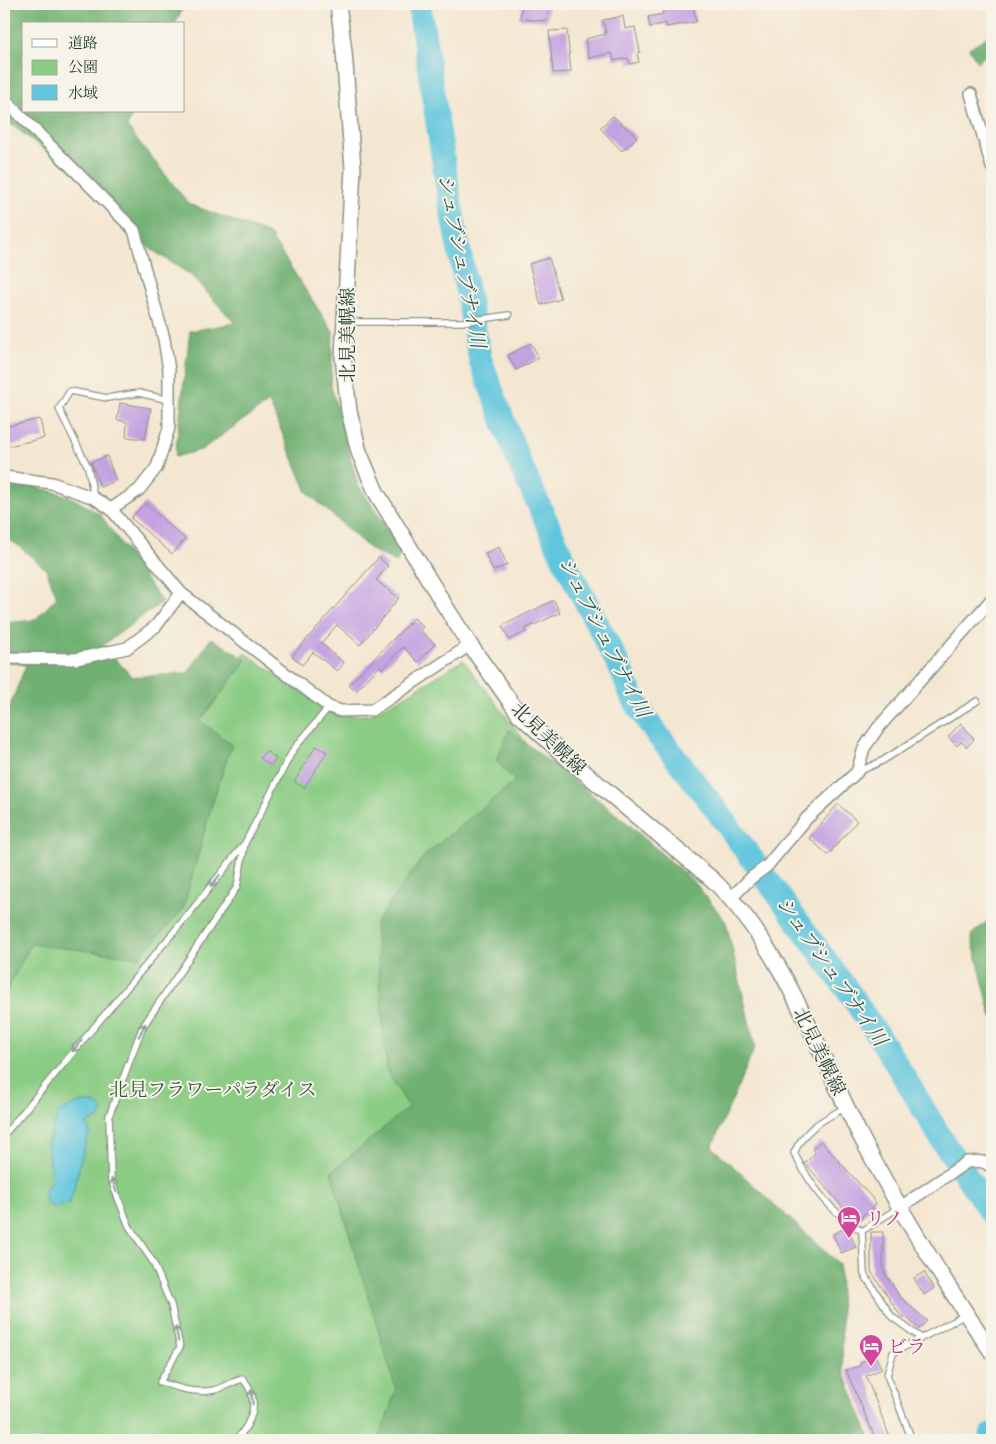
<svg xmlns="http://www.w3.org/2000/svg" width="996" height="1444" font-family="'Libre Bodoni','Noto Serif JP',serif">
  <rect width="100%" height="100%" fill="#f7f3e8"/>
  <filter id="ink" filterUnits="userSpaceOnUse"><feTurbulence type="fractalNoise" baseFrequency=".02" numOctaves="2"/><feDisplacementMap in="SourceGraphic" scale="10" xChannelSelector="R" yChannelSelector="G"/><feConvolveMatrix kernelMatrix="1 2 1 2 8 2 1 2 1" color-interpolation-filters="sRGB"/></filter>
  <filter id="wash" filterUnits="userSpaceOnUse"><feTurbulence type="fractalNoise" baseFrequency=".0096" numOctaves="4" result="noise"/><feDisplacementMap in="SourceGraphic" scale="20" xChannelSelector="R" yChannelSelector="G"/><feGaussianBlur stdDeviation="1.12" result="paint"/><feColorMatrix in="noise" values="0 0 0 0 0 0 0 0 0 0 0 0 0 0 0 0 0 1.4 0 .05"/><feComposite in="paint" operator="in"/></filter>
  <g filter="url(#wash)">
    <rect width="100%" height="100%" fill="#f4e7d1"/>
    <path fill="#8bcc84" stroke="#55845c" d="M 245,653 L 337,716 L 369,715 L 397,701 L 463,660 L 540,761 L 464,1440 L 4,1440 L 4,955 L 190,715 Z"/>
    <path fill="#70b072" stroke="#487653" d="M 4,4 L 185,4 L 175,24 L 24,24 L 24,111 L 134,111 L 127,127 L 189,204 L 269,234 L 333,332 L 331,386 L 358,485 L 403,550 L 396,562 L 371,550 L 307,492 L 269,402 L 201,450 L 175,457 L 190,331 L 235,323 L 191,275 L 146,246 L 99,191 L 4,119 Z
      M 992,34 L 992,51 L 977,62 L 969,48 Z
      M 4,484 L 33,486 L 69,496 L 100,514 L 162,602 L 103,645 L 132,677 L 188,673 L 211,638 L 247,660 L 200,721 L 232,744 L 212,804 L 183,909 L 140,957 L 31,944 L 4,996 L 4,721 L 26,665 L 4,661 L 4,623 L 35,620 L 57,597 L 46,569 L 15,543 L 4,538 Z
      M 509,730 L 625,821 L 696,884 L 726,922 L 755,1047 L 712,1147 L 839,1264 L 843,1369 L 871,1440 L 379,1440 L 396,1389 L 331,1172 L 409,1107 L 387,1071 L 375,924 L 424,856 L 515,781 L 496,761 Z
      M 992,917 L 992,1018 L 971,935 Z"/>
    <path fill="#60c6dd" stroke="#408288" d="M 82,1102 L 97,1104 L 103,1110 L 99,1118 L 86,1124 L 90,1132 C 80,1156 78,1180 69,1204 L 56,1208 L 47,1204 L 44,1193 L 52,1179 L 47,1145 L 59,1112 Z"/>
    <g fill="none" stroke-linecap="round" stroke-linejoin="round">
      <path stroke="#60c6dd" stroke-width="24" d="M 419,4 L 449,197 L 480,359 L 519,462 L 567,566 L 623,673 L 630,693 L 650,725 L 715,808 L 851,995 L 892,1057 L 944,1143 L 992,1214
        M 990,1440 L 992,1435"/>
    </g>
    <g id="blocks">
      <path fill="#c4a2e1" d="M 522,4 L 549,4 L 547,21 L 520,19 Z
        M 686,4 L 693,4 L 696,22 L 666,27 L 666,23 L 650,27 L 648,17 L 663,14 L 662,8 Z
        M 623,16 L 625,29 L 635,27 L 640,52 L 637,53 L 639,62 L 630,64 L 628,58 L 614,61 L 612,53 L 589,58 L 585,39 L 606,34 L 603,20 Z
        M 567,30 L 571,72 L 553,73 L 549,31 Z
        M 613,116 L 637,137 L 622,151 L 600,128 Z
        M 549,258 L 561,299 L 541,305 L 529,264 Z
        M 531,343 L 539,358 L 516,370 L 508,355 Z
        M 120,403 L 151,408 L 145,439 L 126,437 L 127,422 L 117,420 Z
        M 40,419 L 44,438 L 4,447 L 4,427 Z
        M 107,456 L 116,481 L 100,487 L 91,462 Z
        M 145,503 L 185,539 L 172,554 L 131,518 Z
        M 499,547 L 507,565 L 493,571 L 485,553 Z
        M 379,557 L 388,566 L 376,580 L 399,598 L 360,645 L 337,625 L 321,643 L 344,663 L 337,671 L 313,652 L 302,665 L 292,656 Z
        M 554,600 L 560,613 L 525,629 L 527,631 L 509,640 L 502,626 Z
        M 414,618 L 423,627 L 420,630 L 435,644 L 418,662 L 403,647 L 382,669 L 380,666 L 356,691 L 349,684 Z
        M 961,723 L 974,739 L 967,747 L 961,742 L 957,746 L 948,737 Z
        M 316,746 L 327,752 L 304,788 L 294,782 Z
        M 266,751 L 276,758 L 271,766 L 260,758 Z
        M 838,804 L 857,821 L 828,855 L 809,838 Z
        M 821,1141 L 874,1200 L 876,1205 L 862,1216 L 862,1219 L 852,1218 L 805,1163 L 815,1153 L 812,1149 Z
        M 847,1227 L 856,1247 L 841,1253 L 833,1234 Z
        M 871,1232 L 883,1232 L 883,1270 L 900,1297 L 927,1321 L 919,1329 L 906,1317 L 902,1318 L 871,1271 Z
        M 924,1272 L 934,1288 L 924,1295 L 914,1278 Z
        M 875,1355 L 882,1369 L 866,1376 L 891,1440 L 876,1440 L 846,1370 L 861,1366 L 860,1363 Z"/>
    </g>
  </g>
  <g filter="url(#ink)">
    <use href="#blocks" fill-opacity="0" stroke="#8a9282" stroke-width="1"/>
    <g fill="none" stroke-linecap="round" stroke-linejoin="round">
      <g stroke="#8a9282" stroke-width="8">
        <path id="lane" d="M 347,322 L 462,322 L 509,315
          M 94,498 L 88,467 L 59,409 L 70,391 L 107,398 L 139,393 L 169,400
          M 858,772 L 882,761 L 977,701
          M 846,1107 C 823,1120 805,1128 794,1153 C 811,1186 830,1212 862,1231
          M 4,1135 L 192,910 L 245,843 L 293,750 L 329,707
          M 898,1208 L 862,1231 L 864,1274 L 892,1317 L 921,1338
          M 236,1440 C 253,1421 261,1400 243,1379 C 233,1381 224,1388 214,1390 C 195,1394 178,1388 160,1382 L 180,1347 L 171,1305 L 153,1262 L 129,1226 L 111,1180 L 109,1116 L 142,1028 L 237,887 L 245,843
          M 912,1440 L 887,1375 L 893,1353 L 965,1315"/>
      </g>
      <g stroke="#8a9282" stroke-width="14">
        <path id="street" d="M 971,94 L 992,167
          M 4,99 L 134,230 L 164,339 L 169,370 L 169,428 L 157,467 L 139,490 L 111,509
          M 4,477 L 52,483 L 94,498 L 111,509 L 181,593 L 329,707 L 341,711 L 372,710 L 470,645
          M 4,658 L 76,659 L 127,648 L 156,626 L 181,593
          M 731,898 L 751,878 L 767,866 L 807,818 L 857,772 L 864,748 L 878,728 L 992,599
          M 899,1208 L 967,1162 C 977,1161 985,1160 992,1168"/>
      </g>
      <g stroke="#8a9282" stroke-width="18">
        <path id="secondary" d="M 338,4 L 344,52 L 353,168 L 343,357 L 349,411 L 359,452 L 376,492 L 445,606 L 470,645 L 519,714 L 566,757 L 713,880 C 784,949 816,1048 860,1135 C 899,1210 944,1282 992,1352"/>
      </g>
      <use href="#lane" stroke="#fff" stroke-width="5.5"/>
      <use href="#street" stroke="#fff" stroke-width="11"/>
      <use href="#secondary" stroke="#fff" stroke-width="15"/>
    </g>
    <defs><path id="oneway-shaft" d="M-6 0H5M1.5-3L5.5 0L1.5 3" fill="none" stroke-width="1.6" stroke-linecap="round" stroke-linejoin="round" transform="scale(1.25)"/></defs>
    <g stroke="#8f9e9a">
      <use href="#oneway-shaft" transform="translate(215 881) rotate(128)"/>
      <use href="#oneway-shaft" transform="translate(142 1030) rotate(-64)"/>
      <use href="#oneway-shaft" transform="translate(77 1046) rotate(130)"/>
      <use href="#oneway-shaft" transform="translate(114 1185) rotate(-108)"/>
      <use href="#oneway-shaft" transform="translate(177 1334) rotate(-101)"/>
      <use href="#oneway-shaft" transform="translate(252 1397) rotate(-96)"/>
    </g>
  </g>
  <defs>
    <g id="hotel-pin" transform="scale(1.25)"><path d="M0 17L-7.5 6A9.5 9.5 0 1 1 7.5 6Z" fill="#d1479c" stroke="#f7f3e8"/><path d="M-6-4.5h1.5V1H6V5H4.5V3h-9V5H-6ZM-4 0a1.8 1.8 0 1 1 3.6 0ZM.5 0V-2.5h3Q6-2.5 6 0Z" fill="#fff"/></g>
  </defs>
  <g fill-rule="evenodd">
    <use href="#hotel-pin" x="849" y="1218"/>
    <use href="#hotel-pin" x="871" y="1346"/>
  </g>
  <g text-anchor="middle" stroke-width="4" stroke-linejoin="round" paint-order="stroke">
    <g font-size="19" fill="#1f3d34" stroke="#f7f3e8">
      <text transform="translate(347 335) rotate(-90)" y="7">北見美幌線</text>
      <text transform="translate(549 738) rotate(44)" y="7">北見美幌線</text>
      <text transform="translate(820 1051) rotate(64)" y="7">北見美幌線</text>
    </g>
    <g font-size="19" fill="#355a44" stroke="#f7f3e8">
      <text x="213" y="1096">北見フラワーパラダイス</text>
    </g>
    <g font-size="19" fill="#b23c85" stroke="#f7f3e8" text-anchor="start">
      <text x="866" y="1225">リノ</text>
      <text x="888" y="1353">ビラ</text>
    </g>
    <g font-size="20" font-style="italic" fill="#2c5856" stroke="#f7f3e8">
      <text transform="translate(462 261) rotate(79)" y="7">シュブシュブナイ川</text>
      <text transform="translate(605 637) rotate(63)" y="7">シュブシュブナイ川</text>
      <text transform="translate(832 971) rotate(55)" y="7">シュブシュブナイ川</text>
    </g>
  </g>
  <rect width="996" height="1444" fill="none" stroke="#f7f3e8" stroke-width="20"/>
  <rect x="22" y="22" width="162" height="90" fill="#f7f3e8" stroke="#a1aaa0"/>
  <rect x="32" y="39" width="25" height="8" fill="#ffffff" stroke="#a1aaa0"/>
  <text x="68" y="48" font-size="15" fill="#1f3d34">道路</text>
  <rect x="32" y="60" width="25" height="15" fill="#8bcc84" stroke="#a1aaa0"/>
  <text x="68" y="72" font-size="15" fill="#1f3d34">公園</text>
  <rect x="32" y="85" width="25" height="15" fill="#60c6dd" stroke="#a1aaa0"/>
  <text x="68" y="98" font-size="15" fill="#1f3d34">水域</text>
</svg>
